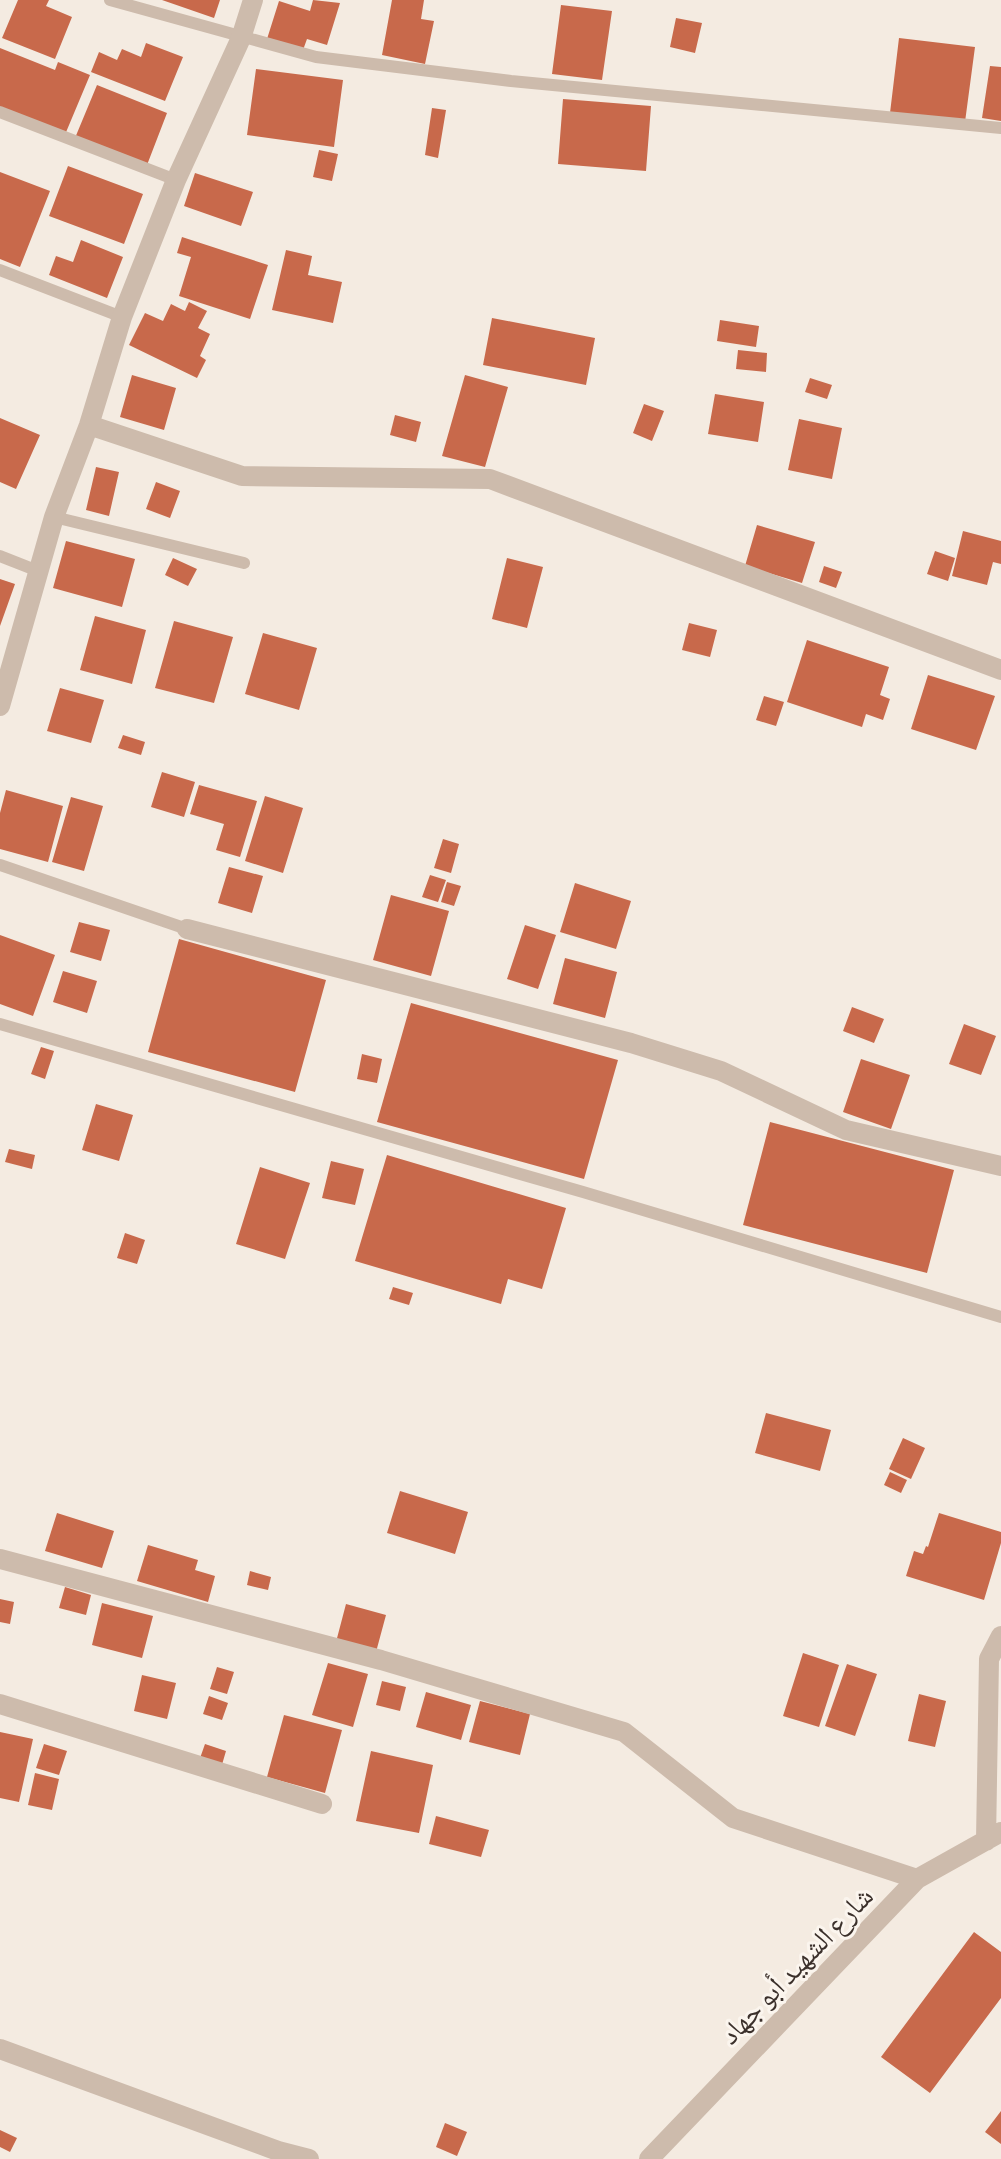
<svg xmlns="http://www.w3.org/2000/svg" width="1001" height="2159" font-family="'Sofia Sans Condensed','Noto Naskh Arabic',sans-serif">
  <rect width="100%" height="100%" fill="#f4ebe1"/>
  <path fill="#c8694b" d="M 18,0 L 49,0 L 46,6 L 72,17 L 55,59 L 2,38 Z
    M 162,0 L 220,0 L 214,18 Z
    M 313,0 L 340,3 L 327,45 L 307,39 L 303,50 L 267,39 L 279,1 L 310,11 Z
    M 392,0 L 424,0 L 421,19 L 434,21 L 425,64 L 382,55 Z
    M 561,5 L 612,11 L 602,80 L 552,74 Z
    M 676,18 L 702,23 L 695,53 L 670,47 Z
    M 899,38 L 975,47 L 965,122 L 890,113 Z
    M 146,43 L 183,57 L 165,101 L 91,72 L 99,52 L 117,60 L 122,49 L 141,57 Z
    M 0,48 L 55,70 L 58,62 L 90,75 L 64,137 L 0,110 Z
    M 990,66 L 1001,67 L 1001,121 L 982,118 Z
    M 256,69 L 343,80 L 334,147 L 247,135 Z
    M 97,85 L 167,113 L 147,165 L 75,138 Z
    M 563,99 L 651,106 L 646,171 L 558,164 Z
    M 432,108 L 446,110 L 438,158 L 425,155 Z
    M 319,150 L 338,154 L 332,181 L 313,177 Z
    M 68,166 L 143,194 L 124,244 L 49,216 Z
    M 0,172 L 50,191 L 20,267 L 0,259 Z
    M 195,173 L 253,192 L 241,226 L 184,206 Z
    M 182,237 L 268,265 L 250,319 L 179,296 L 191,257 L 177,253 Z
    M 81,240 L 123,257 L 107,298 L 49,275 L 56,256 L 73,262 Z
    M 286,250 L 312,256 L 308,275 L 342,282 L 333,323 L 272,310 Z
    M 189,302 L 207,311 L 198,328 L 210,334 L 200,356 L 206,360 L 197,378 L 129,345 L 145,313 L 163,321 L 171,304 L 185,311 Z
    M 492,318 L 595,338 L 586,385 L 483,365 Z
    M 720,320 L 759,326 L 756,347 L 717,341 Z
    M 738,350 L 767,353 L 766,372 L 736,369 Z
    M 132,375 L 176,388 L 164,430 L 120,417 Z
    M 465,375 L 508,387 L 485,467 L 442,456 Z
    M 810,378 L 832,385 L 827,399 L 805,392 Z
    M 715,394 L 764,402 L 758,442 L 708,434 Z
    M 644,404 L 664,411 L 652,441 L 633,433 Z
    M 395,415 L 421,422 L 416,442 L 390,435 Z
    M 0,418 L 40,435 L 16,489 L 0,482 Z
    M 799,419 L 842,428 L 832,479 L 788,470 Z
    M 96,467 L 119,472 L 109,516 L 86,510 Z
    M 156,482 L 180,491 L 170,518 L 146,509 Z
    M 757,525 L 815,542 L 802,583 L 745,566 Z
    M 963,531 L 1001,541 L 1001,564 L 993,562 L 987,585 L 952,576 Z
    M 66,541 L 135,559 L 122,607 L 53,588 Z
    M 935,551 L 955,558 L 948,581 L 927,574 Z
    M 173,558 L 197,569 L 188,586 L 165,575 Z
    M 507,558 L 543,567 L 527,628 L 492,619 Z
    M 824,566 L 842,572 L 836,588 L 819,582 Z
    M 0,579 L 15,584 L 0,626 Z
    M 95,616 L 146,630 L 132,684 L 80,670 Z
    M 174,621 L 233,637 L 214,703 L 155,688 Z
    M 689,623 L 717,630 L 710,657 L 682,650 Z
    M 263,633 L 317,648 L 299,710 L 245,694 Z
    M 807,640 L 889,667 L 880,695 L 890,699 L 883,720 L 866,714 L 862,727 L 787,702 Z
    M 928,675 L 995,696 L 976,750 L 911,729 Z
    M 60,688 L 104,700 L 91,743 L 47,731 Z
    M 764,696 L 784,702 L 776,726 L 756,720 Z
    M 123,735 L 145,742 L 141,755 L 118,748 Z
    M 162,772 L 195,782 L 184,817 L 151,807 Z
    M 199,785 L 257,801 L 240,857 L 216,850 L 224,824 L 190,814 Z
    M 6,790 L 63,806 L 48,862 L 0,849 L 0,813 Z
    M 265,796 L 303,808 L 283,873 L 245,861 Z
    M 71,797 L 103,806 L 84,871 L 52,862 Z
    M 443,839 L 459,844 L 451,873 L 434,868 Z
    M 229,867 L 263,876 L 252,913 L 218,903 Z
    M 430,875 L 446,880 L 438,902 L 422,897 Z
    M 447,882 L 461,886 L 454,906 L 441,902 Z
    M 575,883 L 631,901 L 616,949 L 560,932 Z
    M 391,895 L 449,911 L 431,976 L 373,960 Z
    M 79,922 L 110,930 L 101,961 L 70,952 Z
    M 525,925 L 556,935 L 538,989 L 507,979 Z
    M 0,935 L 55,955 L 33,1016 L 0,1004 Z
    M 179,939 L 326,980 L 295,1092 L 148,1052 Z
    M 565,958 L 617,972 L 605,1018 L 553,1004 Z
    M 63,971 L 97,981 L 87,1013 L 53,1002 Z
    M 411,1003 L 618,1060 L 584,1179 L 377,1122 Z
    M 852,1007 L 884,1019 L 874,1043 L 843,1031 Z
    M 964,1024 L 996,1036 L 981,1075 L 949,1064 Z
    M 41,1047 L 54,1051 L 45,1079 L 31,1074 Z
    M 362,1054 L 382,1059 L 377,1083 L 357,1079 Z
    M 861,1059 L 910,1075 L 891,1129 L 843,1112 Z
    M 96,1104 L 133,1115 L 119,1161 L 82,1150 Z
    M 770,1122 L 954,1170 L 927,1273 L 743,1225 Z
    M 9,1149 L 35,1155 L 32,1169 L 5,1162 Z
    M 387,1155 L 566,1208 L 542,1289 L 508,1279 L 501,1304 L 355,1261 Z
    M 331,1161 L 364,1169 L 355,1205 L 322,1198 Z
    M 260,1167 L 310,1183 L 285,1259 L 236,1244 Z
    M 125,1233 L 145,1240 L 137,1264 L 117,1258 Z
    M 393,1287 L 413,1293 L 409,1305 L 389,1299 Z
    M 766,1413 L 831,1430 L 820,1471 L 755,1453 Z
    M 903,1438 L 925,1448 L 911,1479 L 889,1469 Z
    M 890,1472 L 907,1480 L 901,1493 L 884,1485 Z
    M 400,1491 L 468,1512 L 455,1554 L 387,1533 Z
    M 57,1513 L 114,1531 L 102,1568 L 45,1551 Z
    M 939,1513 L 1001,1532 L 1001,1543 L 984,1600 L 906,1576 L 914,1551 L 923,1554 L 926,1546 L 928,1547 Z
    M 148,1545 L 198,1560 L 195,1570 L 215,1576 L 208,1602 L 137,1581 Z
    M 250,1571 L 271,1577 L 268,1590 L 247,1585 Z
    M 65,1587 L 91,1595 L 86,1615 L 59,1608 Z
    M 0,1599 L 14,1602 L 10,1624 L 0,1622 Z
    M 102,1603 L 153,1616 L 142,1658 L 92,1645 Z
    M 346,1604 L 386,1615 L 376,1652 L 336,1642 Z
    M 803,1653 L 839,1665 L 819,1727 L 783,1716 Z
    M 328,1663 L 368,1674 L 353,1727 L 312,1715 Z
    M 847,1664 L 877,1674 L 855,1736 L 825,1726 Z
    M 217,1667 L 234,1672 L 227,1694 L 210,1689 Z
    M 142,1675 L 176,1683 L 167,1719 L 134,1711 Z
    M 382,1681 L 406,1687 L 400,1711 L 376,1705 Z
    M 426,1692 L 471,1705 L 461,1740 L 416,1727 Z
    M 919,1694 L 946,1701 L 935,1747 L 908,1741 Z
    M 209,1696 L 228,1703 L 222,1720 L 203,1714 Z
    M 480,1701 L 530,1714 L 520,1755 L 469,1742 Z
    M 284,1715 L 342,1730 L 325,1793 L 267,1777 Z
    M 0,1732 L 33,1739 L 19,1802 L 0,1798 Z
    M 44,1744 L 67,1751 L 59,1775 L 36,1768 Z
    M 205,1744 L 226,1751 L 221,1768 L 199,1761 Z
    M 371,1751 L 433,1765 L 419,1833 L 356,1821 Z
    M 35,1773 L 59,1779 L 52,1810 L 28,1805 Z
    M 436,1816 L 489,1830 L 481,1857 L 429,1844 Z
    M 974,1932 L 1001,1952 L 1001,1998 L 930,2093 L 881,2057 Z
    M 1001,2111 L 1001,2144 L 985,2132 Z
    M 445,2123 L 467,2132 L 457,2156 L 436,2147 Z
    M 0,2130 L 17,2138 L 10,2152 L 0,2147 Z"/>
  <g fill="none" stroke-linecap="round" stroke-linejoin="round">
    <path stroke="#cdbbac" stroke-width="12" d="M 110,0 L 316,57 L 511,81 L 1001,128
      M 0,112 L 176,180
      M 0,270 L 122,317
      M 54,517 L 244,563
      M 0,556 L 38,571
      M 0,865 L 187,929
      M 0,1024 L 583,1192 L 1001,1317"/>
    <path stroke="#cdbbac" stroke-width="20" d="M 89,425 L 242,476 L 490,479 L 1001,670
      M 0,706 L 54,517 L 89,425 L 122,317 L 176,180 L 241,38 L 253,0
      M 187,929 L 631,1043 L 721,1071 L 846,1130 L 1001,1166
      M 0,1559 L 381,1660 L 624,1732 L 733,1818 L 917,1879
      M 0,1704 L 322,1804
      M 986,1841 L 989,1659 L 1001,1636
      M 0,2049 L 278,2151 L 309,2159
      M 649,2159 L 917,1879 L 1001,1832"/>
  </g>
  <g text-anchor="middle" stroke-width="6" stroke-linejoin="round" paint-order="stroke">
    <g font-size="28" fill="#3b302b" stroke="#fbf5ee">
      <text transform="translate(796 1965) rotate(-46)" y="10">شارع الشهيد أبو جهاد</text>
    </g>
  </g>
</svg>
